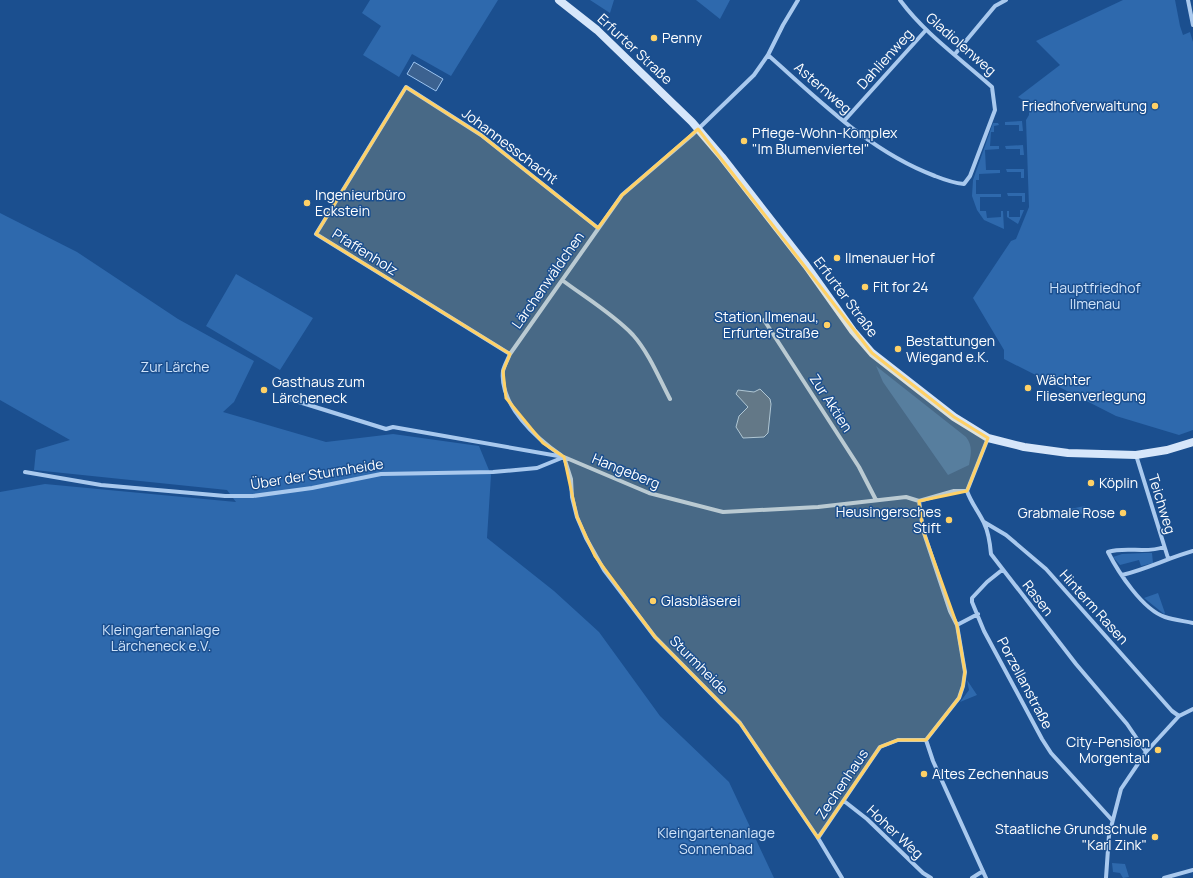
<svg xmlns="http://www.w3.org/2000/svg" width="1193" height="878" font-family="Manrope,sans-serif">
  <rect width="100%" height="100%" fill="#1b4f8f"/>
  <path fill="#2e69ad" d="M 370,0 L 498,0 L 451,76 L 412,54 L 399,77 L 363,55 L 381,26 L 362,13 Z
    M 590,0 L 614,0 L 610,13 Z
    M 696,0 L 730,0 L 720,19 Z
    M 1123,0 L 1175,0 L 1180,26 L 1183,35 L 1190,32 L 1193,42 L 1193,430 L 1179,435 L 1116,416 L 1004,359 L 1004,350 L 973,298 L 1011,241 L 1016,239 L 1029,207 L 1026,120 L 1029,115 L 1029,104 L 1018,97 L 1060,65 L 1036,41 Z
    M 1022,121 L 1023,131 L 1019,131 L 1019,125 L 1005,125 L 1005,122 Z
    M 993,123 L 998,123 L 999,125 L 994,126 L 994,132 L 991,132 L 990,146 L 999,146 L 999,149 L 985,150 L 986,170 L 1000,170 L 1000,173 L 979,174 L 979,180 L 976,180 L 976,194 L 1001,194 L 1001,197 L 980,197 L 980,211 L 986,211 L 987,218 L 1001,217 L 1001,211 L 1003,211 L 1004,229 L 984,220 L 977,210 L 972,196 L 973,180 Z
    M 1023,145 L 1024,155 L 1020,155 L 1020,149 L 1006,149 L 1005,146 Z
    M 1006,169 L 1024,169 L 1024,178 L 1021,178 L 1021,172 L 1007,172 Z
    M 1007,193 L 1025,193 L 1025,202 L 1022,202 L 1022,196 L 1008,196 Z
    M 1020,210 L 1024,210 L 1018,224 L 1007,217 L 1007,211 L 1009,211 L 1009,217 L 1020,217 Z
    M 0,213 L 77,252 L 178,319 L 254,361 L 234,402 L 223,412 L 326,442 L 393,434 L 479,446 L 491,475 L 487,538 L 554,591 L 599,632 L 660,716 L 729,782 L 774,878 L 0,878 L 0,492 L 45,484 L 236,502 L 227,490 L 34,470 L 36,450 L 70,440 L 0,400 Z
    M 236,274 L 313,318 L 280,370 L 206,326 Z
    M 876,366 L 966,437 C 973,446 971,454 969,465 L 948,475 L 883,382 Z
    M 1085,506 L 1089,512 L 1051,520 L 1050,513 Z
    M 1144,553 L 1152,553 L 1153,563 L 1141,566 L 1139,560 L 1120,565 L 1113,557 L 1122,554 Z
    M 1158,593 L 1165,613 L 1164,614 L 1144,598 Z
    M 967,680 L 977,695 L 960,702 L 969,690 Z
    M 1112,863 L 1125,864 L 1129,877 L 1123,878 L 1120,873 L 1113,872 Z"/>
  <path fill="#3c6290" stroke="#9cc4f0" d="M 414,62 L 443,79 L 436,91 L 407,74 Z
    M 760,389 L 770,399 L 771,404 L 768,433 L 764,437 L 743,438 L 736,427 L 739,416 L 748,407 L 736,394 L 738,390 L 754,392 Z"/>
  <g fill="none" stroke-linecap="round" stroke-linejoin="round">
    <path stroke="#a9c9ee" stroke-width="4" d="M 1188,0 L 1193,25
      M 955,54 L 995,6 L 1006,0
      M 768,55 C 819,100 870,152 935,176 C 945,180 954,183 964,184 L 970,176 L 995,110 L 992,87 C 961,59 925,34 900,0
      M 844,121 L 926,30
      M 562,280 C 586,298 613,314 633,335 C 649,353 659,378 670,399
      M 764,320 L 859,467 L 876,500
      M 510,354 L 316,234 L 406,87 L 481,135 L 598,228
      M 283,397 L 386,429 L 393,427 L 564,457 L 649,493 L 723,512 L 818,507 L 906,497 L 919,501 L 954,491 L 967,491
      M 988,438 L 967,491 C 971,503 979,512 984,523 C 989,533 990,543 991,554 L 1076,664 L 1127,724 L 1146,752
      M 1136,455 L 1168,558
      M 562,456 C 537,439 499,405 503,371 C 504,366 508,359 510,354 L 622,195 L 692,135 L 754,75 L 768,55 L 783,25 L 798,0
      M 564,457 L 571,479 L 572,497 L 577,517 L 586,538 L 604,570 L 655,637 L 740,723 L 818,838 L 842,878
      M 25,472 L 101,485 L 225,496 L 253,496 L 312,488 L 381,474 L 493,472 L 537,468 L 564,457
      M 919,501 L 923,530 L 950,611 L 957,625 L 965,672 L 963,686 L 959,698 L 926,740
      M 984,522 L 1006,535 L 1046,569 L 1172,711 L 1179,716
      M 1164,547 C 1146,554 1126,546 1108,552 C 1118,572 1143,610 1165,617 C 1174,620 1184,621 1193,623
      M 1002,570 L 987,582 L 972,598 L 972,602 L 984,631 L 1042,739 L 1051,753 L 1112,820
      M 1122,575 C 1147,569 1168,558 1193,551
      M 957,625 L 978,614
      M 926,740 L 933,761 L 986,878
      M 844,801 L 867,819 L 923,873 L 931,878
      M 818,838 L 880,747 L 898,740 L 926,740
      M 972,878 L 983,871
      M 1106,878 L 1109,835 L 1121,789 L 1146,752 L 1179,716 L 1193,709
      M 1164,878 L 1193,870"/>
    <path stroke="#d6e6fa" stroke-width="8" d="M 559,0 L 597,30 L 692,122 L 722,157 L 806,265 L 853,331 L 872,353 L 954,417 L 988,438 L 1024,447 L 1068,453 L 1136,455 L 1167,450 L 1193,442"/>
  </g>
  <path fill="#ffd166" fill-opacity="0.2" stroke="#ffd166" stroke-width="3" stroke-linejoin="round" d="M 406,87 L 481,135 L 598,228 L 622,195 L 698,129 L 872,353 L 954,417 L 988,438 L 967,491 L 919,501 L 923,530 L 957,625 L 965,672 L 963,686 L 959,698 L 926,740 L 898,740 L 880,747 L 818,838 L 740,723 L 655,637 L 595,556 L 577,517 L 564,457 L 543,443 L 506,398 L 503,371 L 510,354 L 316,234 Z"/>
  <g fill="#ffd166" stroke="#1b4f8f" stroke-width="1.5">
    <circle cx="654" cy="38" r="4"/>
    <circle cx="1155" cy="106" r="4"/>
    <circle cx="744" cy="141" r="4"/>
    <circle cx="307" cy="203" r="4"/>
    <circle cx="837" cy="258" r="4"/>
    <circle cx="865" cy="287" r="4"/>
    <circle cx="827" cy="325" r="4"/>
    <circle cx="898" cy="349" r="4"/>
    <circle cx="1028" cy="388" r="4"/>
    <circle cx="264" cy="390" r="4"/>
    <circle cx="1091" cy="483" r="4"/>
    <circle cx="1123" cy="513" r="4"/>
    <circle cx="949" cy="520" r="4"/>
    <circle cx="653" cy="601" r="4"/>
    <circle cx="1158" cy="750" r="4"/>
    <circle cx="924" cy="774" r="4"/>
    <circle cx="1155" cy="837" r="4"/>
  </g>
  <g text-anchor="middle" stroke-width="3" stroke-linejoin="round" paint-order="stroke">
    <g font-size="14" fill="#fff" stroke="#1b4f8f" text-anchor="start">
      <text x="662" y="43">Penny</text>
      <text x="1147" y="111" text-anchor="end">Friedhofverwaltung</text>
      <text x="752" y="138">Pflege-Wohn-Komplex<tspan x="752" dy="16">"Im Blumenviertel"</tspan></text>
      <text x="315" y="200">Ingenieurbüro<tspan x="315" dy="16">Eckstein</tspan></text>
      <text x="845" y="263">Ilmenauer Hof</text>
      <text x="873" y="292">Fit for 24</text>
      <text x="819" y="322" text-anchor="end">Station Ilmenau,<tspan x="819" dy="16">Erfurter Straße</tspan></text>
      <text x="906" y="346">Bestattungen<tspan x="906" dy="16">Wiegand e.K.</tspan></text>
      <text x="1036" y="385">Wächter<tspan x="1036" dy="16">Fliesenverlegung</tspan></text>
      <text x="272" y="387">Gasthaus zum<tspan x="272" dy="16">Lärcheneck</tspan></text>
      <text x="1099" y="488">Köplin</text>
      <text x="941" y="517" text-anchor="end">Heusingersches<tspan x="941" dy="16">Stift</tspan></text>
      <text x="1115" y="518" text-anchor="end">Grabmale Rose</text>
      <text x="661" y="606">Glasbläserei</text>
      <text x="1150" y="747" text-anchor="end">City-Pension<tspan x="1150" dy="16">Morgentau</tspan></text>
      <text x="932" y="779">Altes Zechenhaus</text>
      <text x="1147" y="834" text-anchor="end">Staatliche Grundschule<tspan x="1147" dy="16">"Karl Zink"</tspan></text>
    </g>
    <g font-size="14" fill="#fff" stroke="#1b4f8f">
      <text transform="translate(961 44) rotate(41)" y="5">Gladiolenweg</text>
      <text transform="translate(635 49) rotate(43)" y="5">Erfurter Straße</text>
      <text transform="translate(885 59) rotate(-48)" y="5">Dahlienweg</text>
      <text transform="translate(823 88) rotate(41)" y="5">Asternweg</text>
      <text transform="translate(510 146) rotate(37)" y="5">Johannesschacht</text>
      <text transform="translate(365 252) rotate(32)" y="5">Pfaffenholz</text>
      <text transform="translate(548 280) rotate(-55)" y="5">Lärchenwäldchen</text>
      <text transform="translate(846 297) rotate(53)" y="5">Erfurter Straße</text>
      <text transform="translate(831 403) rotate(57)" y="5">Zur Aktien</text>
      <text transform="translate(626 471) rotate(22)" y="5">Hangeberg</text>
      <text transform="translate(317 474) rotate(-9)" y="5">Über der Sturmheide</text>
      <text transform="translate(1162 504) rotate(73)" y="5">Teichweg</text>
      <text transform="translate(1038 598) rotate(52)" y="5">Rasen</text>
      <text transform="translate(1094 607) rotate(48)" y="5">Hinterm Rasen</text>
      <text transform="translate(699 665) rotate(45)" y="5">Sturmheide</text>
      <text transform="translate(1025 683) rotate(62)" y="5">Porzellanstraße</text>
      <text transform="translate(842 784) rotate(-56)" y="5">Zechenhaus</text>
      <text transform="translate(895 832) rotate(43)" y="5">Hoher Weg</text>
    </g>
    <g font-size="14" fill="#cfe3fa" stroke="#1b4f8f">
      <text x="1095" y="293">Hauptfriedhof<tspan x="1095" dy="16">Ilmenau</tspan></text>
      <text x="175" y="372">Zur Lärche</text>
      <text x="161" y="635">Kleingartenanlage<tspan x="161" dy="16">Lärcheneck e.V.</tspan></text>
      <text x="716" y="838">Kleingartenanlage<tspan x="716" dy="16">Sonnenbad</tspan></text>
    </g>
  </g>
</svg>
